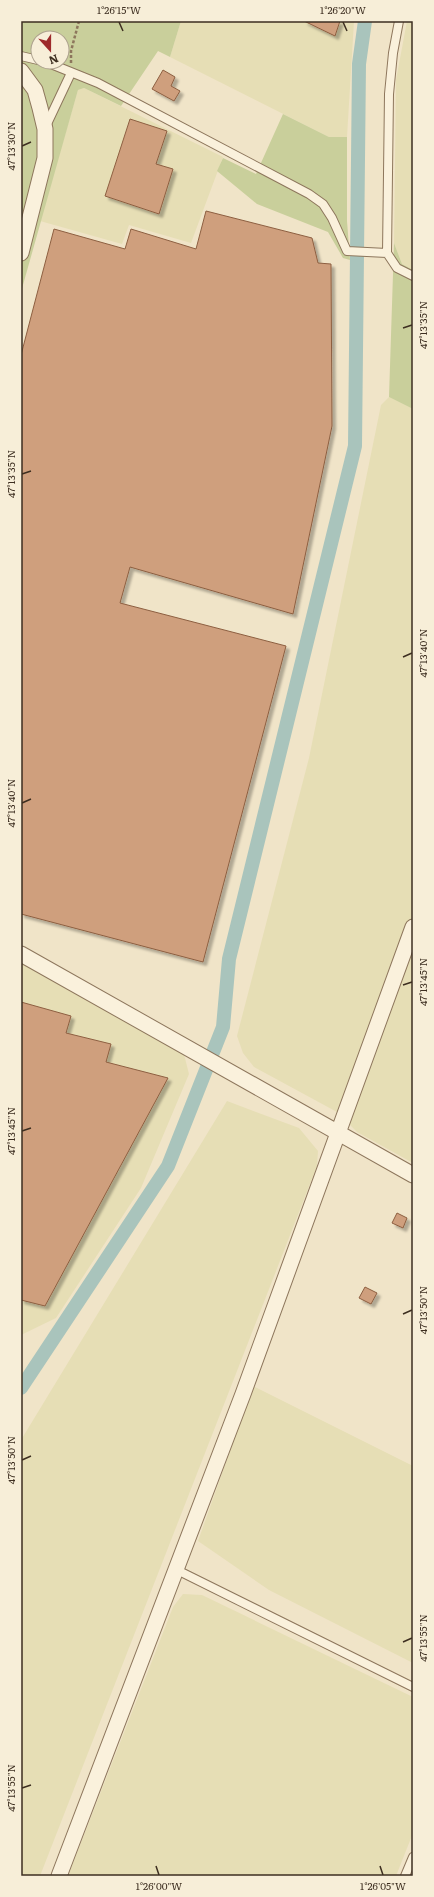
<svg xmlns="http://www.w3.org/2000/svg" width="434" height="1897" font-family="Literata,serif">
  <defs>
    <filter id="shadow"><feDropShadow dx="3.5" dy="3.5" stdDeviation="1" flood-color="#0004"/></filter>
  </defs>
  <rect width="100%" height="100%" fill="#f0e4c8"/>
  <path fill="#e6deb5" d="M 181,21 L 354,21 L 347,137 L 329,137 L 170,57 Z
    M 407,21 L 413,21 L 413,270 L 402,264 L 394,243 L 396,80 Z
    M 84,88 L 223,157 L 191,243 L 129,225 L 122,244 L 40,221 L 78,90 Z
    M 389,397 L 413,409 L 413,1163 L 357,1132 L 337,1112 L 254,1067 L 243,1053 L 237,1036 L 309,758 L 381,405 Z
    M 21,961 L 184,1054 L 189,1074 L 141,1188 L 56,1318 L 21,1335 Z
    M 227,1101 L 299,1128 L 318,1151 L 317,1166 L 40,1876 L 21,1876 L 21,1440 Z
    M 253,1386 L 413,1466 L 413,1663 L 269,1590 L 198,1541 Z
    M 183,1594 L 202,1595 L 413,1697 L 413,1833 L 396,1876 L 68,1876 L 173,1607 Z"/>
  <path fill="#c9cf9b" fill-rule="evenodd" d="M 21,21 L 181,21 L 170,57 L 158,51 L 121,106 L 84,88 L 78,90 L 21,292 ZM 38,38 L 62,38 L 62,62 L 38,62 Z
    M 283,114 L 329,137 L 347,137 L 347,221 L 350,260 L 343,258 L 328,232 L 257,204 L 217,171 L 223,158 L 256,174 Z
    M 394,243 L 402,264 L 413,270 L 413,409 L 389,397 Z"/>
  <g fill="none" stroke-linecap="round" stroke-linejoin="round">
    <path stroke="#a9c4bc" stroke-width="14" d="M 21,1388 L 168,1166 L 223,1027 L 229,959 L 355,446 L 359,64 L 365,21"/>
  </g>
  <path fill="#cf9f7d" stroke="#8d5f41" filter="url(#shadow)" d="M 304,21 L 340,21 L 335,36 Z
    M 163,70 L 175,77 L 171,86 L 180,91 L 174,101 L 152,89 Z
    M 130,119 L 167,131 L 156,164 L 173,169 L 159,214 L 105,196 Z
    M 206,211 L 312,238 L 318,263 L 331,264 L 332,426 L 293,614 L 130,567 L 120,603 L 286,646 L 203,962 L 21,914 L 21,355 L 54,229 L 125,249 L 131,229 L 196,249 Z
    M 21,1002 L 71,1016 L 66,1033 L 111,1044 L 106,1062 L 168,1078 L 45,1306 L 21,1300 Z
    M 397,1213 L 407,1218 L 403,1228 L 392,1223 Z
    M 365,1287 L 377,1293 L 371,1304 L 359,1298 Z"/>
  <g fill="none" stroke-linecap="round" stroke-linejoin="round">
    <g stroke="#8d765c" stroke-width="10">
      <path id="service" d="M 21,56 L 38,60
        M 46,62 L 98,83 L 309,194 L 323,204 L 332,218 L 347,251 L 387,253 L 397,268 L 413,276
        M 46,126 L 71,73
        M 387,253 L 389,94 L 393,53 L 399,21
        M 177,1570 L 413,1687
        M 405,1876 L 413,1857"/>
    </g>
    <g stroke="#8d765c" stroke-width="17">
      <path id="minor" d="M 21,71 L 35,90 L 40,108 L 45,129 L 45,158 L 21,253
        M 21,954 L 413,1175
        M 59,1876 L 243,1394 L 413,927"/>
    </g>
    <path stroke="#8d765c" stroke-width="2.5" stroke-dasharray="3 2" stroke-linecap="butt" d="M 71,63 L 71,51 L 79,21"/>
    <use href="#service" stroke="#faf1dc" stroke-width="8"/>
    <use href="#minor" stroke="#faf1dc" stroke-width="15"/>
  </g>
  <path fill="none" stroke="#3d2e20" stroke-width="1.5" d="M 119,22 L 123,31M 343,22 L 347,31M 22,146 L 31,142M 403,328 L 412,325M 22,474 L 31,471M 403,657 L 412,653M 22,803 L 31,799M 403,985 L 412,982M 22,1131 L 31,1128M 403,1314 L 412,1310M 22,1460 L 31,1456M 403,1642 L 412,1638M 22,1788 L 31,1785M 156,1866 L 159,1875M 380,1866 L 383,1875"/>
  <rect width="434" height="1897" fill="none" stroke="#f7eed8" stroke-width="44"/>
  <g transform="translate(50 50) rotate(159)"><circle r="19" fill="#f7eed8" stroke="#ada18e"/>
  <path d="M0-3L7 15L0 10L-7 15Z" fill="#9e2a2b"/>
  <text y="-6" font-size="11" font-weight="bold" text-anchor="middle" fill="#3d2e20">N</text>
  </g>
  <rect x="22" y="22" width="390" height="1853" fill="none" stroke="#3d2e20" stroke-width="1.5"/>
  <g font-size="10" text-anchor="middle" fill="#3d2e20">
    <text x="119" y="14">1°26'15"W</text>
    <text x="343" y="14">1°26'20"W</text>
    <text transform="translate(11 146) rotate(-90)" y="4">47°13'30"N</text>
    <text transform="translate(423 325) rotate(-90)" y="4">47°13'35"N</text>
    <text transform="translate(11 474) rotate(-90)" y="4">47°13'35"N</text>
    <text transform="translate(423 653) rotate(-90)" y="4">47°13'40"N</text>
    <text transform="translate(11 803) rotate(-90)" y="4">47°13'40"N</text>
    <text transform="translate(423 982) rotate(-90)" y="4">47°13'45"N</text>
    <text transform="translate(11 1131) rotate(-90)" y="4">47°13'45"N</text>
    <text transform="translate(423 1310) rotate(-90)" y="4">47°13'50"N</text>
    <text transform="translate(11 1460) rotate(-90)" y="4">47°13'50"N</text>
    <text transform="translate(423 1638) rotate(-90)" y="4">47°13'55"N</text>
    <text transform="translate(11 1788) rotate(-90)" y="4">47°13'55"N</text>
    <text x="159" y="1890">1°26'00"W</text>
    <text x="383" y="1890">1°26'05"W</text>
  </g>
</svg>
